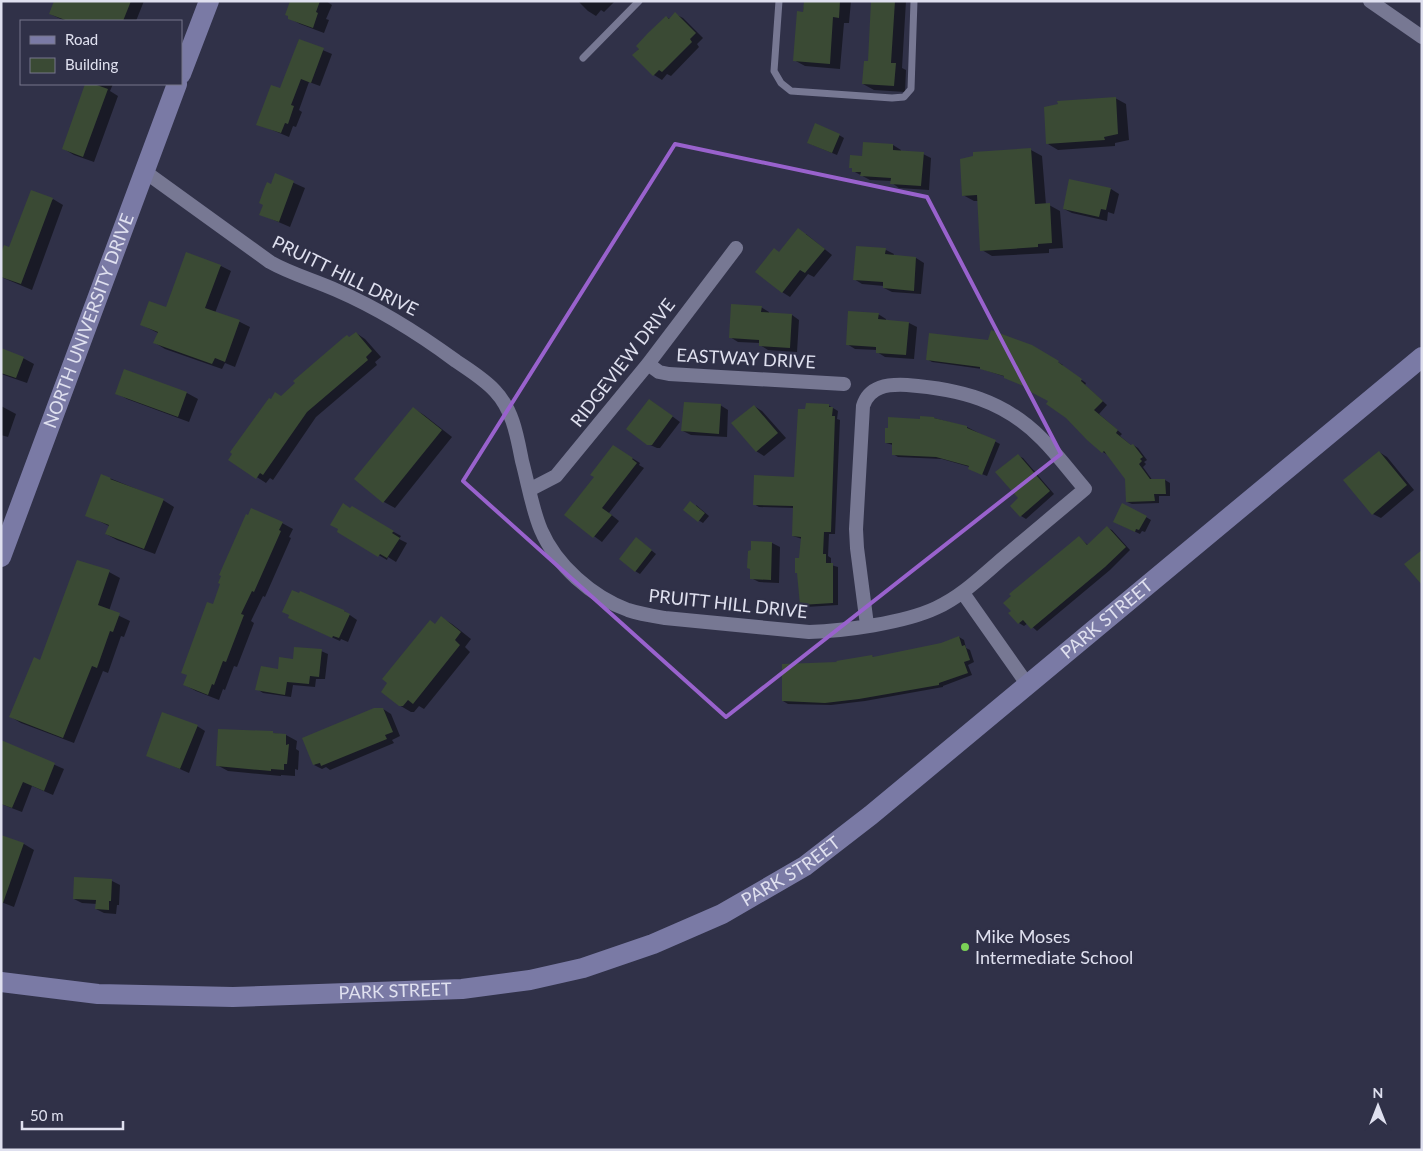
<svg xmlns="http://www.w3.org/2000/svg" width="1423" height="1151" font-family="Lato,sans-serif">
  <rect width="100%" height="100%" fill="#303148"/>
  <path fill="#0007" d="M 55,1 L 144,1 L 136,21 L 65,21 L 50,14 Z
    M 291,1 L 326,1 L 332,5 L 326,19 L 329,20 L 324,33 L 300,24 L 289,18 Z
    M 578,1 L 615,1 L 604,12 L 601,10 L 596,16 L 588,11 Z
    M 805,1 L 851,1 L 849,23 L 844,23 L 840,69 L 805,66 L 794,60 Z
    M 873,1 L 906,1 L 902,68 L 906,70 L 905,92 L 874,90 L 863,84 L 869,63 Z
    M 675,14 L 683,18 L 703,38 L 697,44 L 699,47 L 671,76 L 667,74 L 662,80 L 654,75 L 634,55 L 666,17 L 670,19 Z
    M 299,40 L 332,54 L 320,86 L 309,82 L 299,110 L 302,112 L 296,127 L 293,126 L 289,137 L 258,124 L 281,90 Z
    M 87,84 L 113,84 L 110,91 L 118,96 L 94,162 L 74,155 L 64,149 Z
    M 1115,98 L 1126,104 L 1129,140 L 1115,143 L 1115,146 L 1058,150 L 1048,144 Z
    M 839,135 L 844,138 L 837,155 L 808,143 Z
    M 893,145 L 901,150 L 901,152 L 923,154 L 931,158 L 929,190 L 899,188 L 892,183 L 892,181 L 870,180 L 853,171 L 863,158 Z
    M 1031,150 L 1042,156 L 1046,205 L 1049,205 L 1060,211 L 1063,248 L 1049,249 L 1049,253 L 992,256 L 982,250 L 978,201 L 974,201 L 963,195 Z
    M 276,175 L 305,188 L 290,227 L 260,214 Z
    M 1111,189 L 1119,194 L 1114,214 L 1108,212 L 1107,221 L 1072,213 L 1064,209 Z
    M 53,199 L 63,205 L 32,290 L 1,277 L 10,249 Z
    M 806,234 L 832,255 L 814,277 L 808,274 L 790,297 L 782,292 L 780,253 Z
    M 886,250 L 894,254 L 893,256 L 916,258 L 924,263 L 921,294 L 892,292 L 884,288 L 884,286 L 862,284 L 854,279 Z
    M 221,266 L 231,271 L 215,313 L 240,322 L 250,327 L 235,367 L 225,363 L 222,369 L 165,349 L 155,343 L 158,333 L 142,325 L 167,309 Z
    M 761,307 L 769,312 L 769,314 L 792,315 L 799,320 L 797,352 L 768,350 L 760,345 L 760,343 L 738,342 L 730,337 Z
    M 878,314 L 886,319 L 886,321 L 909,323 L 917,327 L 914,359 L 885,357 L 877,352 L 877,350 L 855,349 L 847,344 Z
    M 356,333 L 365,339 L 381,357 L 375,362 L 377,365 L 316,417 L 273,480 L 270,478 L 266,483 L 230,460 L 271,401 L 281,397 Z
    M 1031,347 L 1063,365 L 1062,366 L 1086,383 L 1085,385 L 1107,405 L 1099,414 L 1122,434 L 1120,436 L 1132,446 L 1133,445 L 1138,448 L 1147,460 L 1144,462 L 1146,464 L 1143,467 L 1153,481 L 1165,480 L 1170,483 L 1170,496 L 1159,496 L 1159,503 L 1132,504 L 1127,502 L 1126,478 L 1108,455 L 1103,452 L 1050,401 L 1028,387 L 1006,377 L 982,369 L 932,362 L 927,359 Z
    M 1,350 L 23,358 L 34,364 L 27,383 L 1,374 Z
    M 125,370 L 187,393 L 198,399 L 189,422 L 127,399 L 116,393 Z
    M 650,400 L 680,422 L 660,448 L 657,448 L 648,444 Z
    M 720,405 L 728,410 L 727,437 L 691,435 L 683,431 Z
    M 828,405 L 838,411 L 837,419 L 840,420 L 835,534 L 829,534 L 828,556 L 831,558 L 831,565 L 838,567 L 838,605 L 806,607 L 801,604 L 799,574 L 796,572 L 801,559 L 802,539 L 793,536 L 795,508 L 759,507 L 754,504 L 796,478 L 807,410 Z
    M 1,406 L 16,414 L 8,437 L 1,435 Z
    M 754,406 L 762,411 L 786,438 L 764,456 L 756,451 Z
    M 413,408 L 424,415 L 452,437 L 395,508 L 384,502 L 356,479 Z
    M 934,418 L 967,427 L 1000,444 L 987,476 L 974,471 L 970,467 L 942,459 L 898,457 L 893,454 L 893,445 L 886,443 L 921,420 Z
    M 621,451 L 640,463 L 639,465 L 644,468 L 609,513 L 619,521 L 602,542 L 565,515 Z
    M 1379,452 L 1387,457 L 1414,490 L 1381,518 L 1373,514 Z
    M 1018,456 L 1023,458 L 1054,494 L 1026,519 L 1021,516 Z
    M 102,475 L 163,500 L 174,507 L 155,554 L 117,540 L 106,534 L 109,526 L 87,515 Z
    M 696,505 L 709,516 L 703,523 L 698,520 Z
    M 352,508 L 401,536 L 399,539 L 407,543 L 396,562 L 388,557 L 387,560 L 338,531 Z
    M 1146,517 L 1151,520 L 1145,532 L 1142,531 L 1140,534 L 1119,524 Z
    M 282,523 L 293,529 L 289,537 L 291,538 L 265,597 L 263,596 L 251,621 L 254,623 L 237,667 L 234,666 L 225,690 L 223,689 L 219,700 L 196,691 L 185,685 L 213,606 Z
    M 1107,528 L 1112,530 L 1130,550 L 1110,570 L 1037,631 L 1028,623 L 1024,626 L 1019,623 L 1010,613 L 1079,538 L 1088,545 Z
    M 641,542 L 656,554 L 640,574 L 635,571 Z
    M 753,542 L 772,543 L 780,547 L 779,583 L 759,582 L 751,578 Z
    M 109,572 L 120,578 L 109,611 L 130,621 L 124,637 L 121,636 L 108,673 L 103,671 L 74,743 L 21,723 L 11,717 L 41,662 Z
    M 344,611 L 357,620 L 348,642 L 341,639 L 340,641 L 289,618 Z
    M 442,618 L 452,624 L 471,639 L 465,647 L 470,652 L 424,709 L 419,706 L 414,712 L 411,712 L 399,705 L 436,625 Z
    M 959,637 L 964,640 L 966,648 L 970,650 L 974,662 L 968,665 L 972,675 L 943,686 L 943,687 L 865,701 L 831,705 L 788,704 L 783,701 L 838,664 L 872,656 L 875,658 L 941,644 Z
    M 321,651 L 328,654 L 325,679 L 316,679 L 315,687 L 293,685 L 291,697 L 263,693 L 257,689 L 279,670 L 294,661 Z
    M 383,709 L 391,714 L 400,736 L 392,740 L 394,743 L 330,770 L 326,767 L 322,769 L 314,765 Z
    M 197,726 L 205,731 L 189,773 L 148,755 Z
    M 273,733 L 286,735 L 297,741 L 296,749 L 299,751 L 298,770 L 295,769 L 295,776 L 281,775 L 281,776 L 228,771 L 217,765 Z
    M 3,742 L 64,769 L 53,795 L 32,786 L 22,812 L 1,804 Z
    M 1,836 L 24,844 L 34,850 L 14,907 L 1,902 Z
    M 112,881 L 120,885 L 119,905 L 117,905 L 116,914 L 104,913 L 96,909 L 97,904 L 82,903 L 74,899 Z"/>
  <path fill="#3a4a34" d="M 54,1 L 131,1 L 123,21 L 68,21 L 49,14 Z
    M 290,1 L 320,1 L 316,12 L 318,13 L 313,28 L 288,19 L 288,16 L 285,15 Z
    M 804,1 L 840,1 L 839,18 L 833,17 L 830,64 L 793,61 L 797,11 L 803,12 Z
    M 871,1 L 895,1 L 891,63 L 896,63 L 894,86 L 862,84 L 864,61 L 868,61 Z
    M 675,12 L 696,33 L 690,39 L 692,42 L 662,72 L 659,70 L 653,76 L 632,55 L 639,49 L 636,46 L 648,33 L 666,16 L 669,19 Z
    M 299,39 L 324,48 L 311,83 L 301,79 L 291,105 L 294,106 L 288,124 L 285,123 L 281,133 L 256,125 L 271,85 L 280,88 Z
    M 85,84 L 94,84 L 108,89 L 83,157 L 62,149 Z
    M 1116,97 L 1118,134 L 1104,137 L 1105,140 L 1046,144 L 1044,107 L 1058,104 L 1057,101 Z
    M 815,123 L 840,134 L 832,153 L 807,143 Z
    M 863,142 L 893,144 L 893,150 L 924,152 L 921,186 L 890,184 L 891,178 L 860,176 L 861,172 L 852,172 L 852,168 L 849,168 L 850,155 L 862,156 Z
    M 1031,148 L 1035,204 L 1050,203 L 1052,243 L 1038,244 L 1038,247 L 980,251 L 977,195 L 962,196 L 960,159 L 973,156 L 973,152 Z
    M 275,173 L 294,181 L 279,222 L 259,215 L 263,205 L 259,203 L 264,189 L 267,182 L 271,184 Z
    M 1069,179 L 1111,188 L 1106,210 L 1101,209 L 1099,217 L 1063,209 Z
    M 31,190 L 53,198 L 21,284 L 1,277 L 1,253 L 4,245 L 9,247 Z
    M 798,228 L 825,249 L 805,273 L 800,270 L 782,293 L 755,272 L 774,248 L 779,252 Z
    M 856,246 L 886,248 L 885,254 L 916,257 L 914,291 L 883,288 L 883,282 L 853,280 Z
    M 186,252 L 221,265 L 205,308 L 240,320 L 225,362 L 215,358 L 212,364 L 153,343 L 158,332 L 140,325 L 149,301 L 166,307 Z
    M 731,304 L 762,306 L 761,312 L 792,314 L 790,348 L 759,346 L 759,340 L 729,338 Z
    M 848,311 L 879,313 L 878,319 L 909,322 L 906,355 L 876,353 L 876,347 L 846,345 Z
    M 991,330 L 1032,345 L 1059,361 L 1058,362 L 1082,379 L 1081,381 L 1103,401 L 1094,410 L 1118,430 L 1116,433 L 1131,445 L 1133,444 L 1143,457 L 1140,459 L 1142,461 L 1139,464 L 1150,479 L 1165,479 L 1166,494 L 1154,494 L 1155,501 L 1126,502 L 1125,479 L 1104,451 L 1102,453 L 1087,440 L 1066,418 L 1046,404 L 1048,401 L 1025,389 L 1026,387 L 1004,378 L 1004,376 L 980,369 L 980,367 L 926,360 L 929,333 L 988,340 Z
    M 356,332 L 372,351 L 366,357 L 368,360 L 307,412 L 263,475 L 260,473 L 256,479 L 228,460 L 232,454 L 230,452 L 269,398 L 271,399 L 275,392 L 281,396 L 295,383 L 293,381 L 343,338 L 347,335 L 349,337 Z
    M 1,348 L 24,357 L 16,378 L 1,373 Z
    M 124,369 L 187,392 L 178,417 L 115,394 Z
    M 649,399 L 673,416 L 652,445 L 647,445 L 626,429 Z
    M 684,402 L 721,404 L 719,434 L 681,431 Z
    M 806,403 L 829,404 L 829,407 L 833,407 L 832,416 L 835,416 L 831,532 L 824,532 L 823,554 L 826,554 L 826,563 L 833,563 L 833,603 L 800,605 L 797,573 L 795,573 L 795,558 L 799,558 L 801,537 L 792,536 L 793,506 L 753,505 L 754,475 L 794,477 L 798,409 L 805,409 Z
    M 754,405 L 778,433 L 756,452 L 731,423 Z
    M 413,407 L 442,430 L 383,503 L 354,479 Z
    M 920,416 L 934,417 L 934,418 L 967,426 L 967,428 L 996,440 L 982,475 L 968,469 L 969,466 L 936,457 L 892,455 L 892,443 L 885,443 L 885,428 L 888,428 L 888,417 L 920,419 Z
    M 613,445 L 633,458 L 632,459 L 637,463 L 602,508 L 612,515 L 593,538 L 564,515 L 594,477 L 590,475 Z
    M 1379,451 L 1407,485 L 1372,515 L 1343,480 Z
    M 1018,454 L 1050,491 L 1020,517 L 1010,506 L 1018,498 L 995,472 Z
    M 101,474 L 111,478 L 110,479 L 164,499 L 144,549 L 105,534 L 109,525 L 85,516 Z
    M 690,501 L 705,513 L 698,522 L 683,510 Z
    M 343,503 L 350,508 L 352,506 L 394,531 L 392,533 L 400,538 L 387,558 L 380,554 L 378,557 L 337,532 L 338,529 L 330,525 Z
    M 1122,503 L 1147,516 L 1139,530 L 1136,529 L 1135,532 L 1113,522 Z
    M 251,508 L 283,522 L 279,530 L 281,531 L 254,592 L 252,591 L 241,614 L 244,615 L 226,662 L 223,661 L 214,685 L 212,684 L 208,695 L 183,685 L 187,675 L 181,673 L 207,602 L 213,604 L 220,584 L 218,583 L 221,576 L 219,575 L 246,514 L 248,515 Z
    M 1107,526 L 1126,547 L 1105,567 L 1031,629 L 1023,620 L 1018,624 L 1008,613 L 1011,611 L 1003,603 L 1011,596 L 1009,594 L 1079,536 L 1087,545 Z
    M 636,537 L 652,550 L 635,572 L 619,559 Z
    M 751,541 L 772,542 L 771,580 L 750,579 L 750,569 L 747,568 L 748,551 L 751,550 Z
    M 1422,550 L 1422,585 L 1404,564 Z
    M 77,560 L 110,570 L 98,605 L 120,613 L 113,632 L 110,631 L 97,668 L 92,666 L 63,738 L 9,717 L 34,657 L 40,660 Z
    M 292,590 L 299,593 L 300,591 L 344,610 L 344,611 L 350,614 L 339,638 L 333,636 L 332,638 L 288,618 L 289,615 L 282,612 Z
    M 441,616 L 461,632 L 455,640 L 460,645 L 413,704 L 408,700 L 403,706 L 399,706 L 381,692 L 387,683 L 382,679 L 430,620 L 435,624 Z
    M 959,636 L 962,646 L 965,645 L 970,660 L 964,662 L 968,673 L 939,683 L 939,685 L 859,699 L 825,703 L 782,701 L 782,664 L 837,662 L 836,661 L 872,655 L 873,657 L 941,643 Z
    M 294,647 L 322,649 L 319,677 L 310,676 L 309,684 L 287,682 L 285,695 L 255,690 L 261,666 L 278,669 L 279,657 L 293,659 Z
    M 374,708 L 383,708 L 393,732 L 385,735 L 387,739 L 321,766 L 320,763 L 313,765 L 302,738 Z
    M 162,712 L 198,725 L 180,769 L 146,756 Z
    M 218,729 L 273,731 L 273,733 L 286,734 L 286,745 L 289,744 L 287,764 L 284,764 L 284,770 L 271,769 L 271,771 L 216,766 Z
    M 1,740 L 55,763 L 44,791 L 23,782 L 12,808 L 1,804 Z
    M 1,835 L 24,843 L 3,903 L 1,903 Z
    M 74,877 L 112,879 L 111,901 L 109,901 L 109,910 L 95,909 L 96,900 L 73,899 Z"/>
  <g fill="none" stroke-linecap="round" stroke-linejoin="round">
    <path stroke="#777893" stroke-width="7" d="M 779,1 L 774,71 L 781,83 L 791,91 L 892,98 L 904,97 L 911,89 L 914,1
      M 583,58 L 639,1"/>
    <path stroke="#777893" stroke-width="14" d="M 1370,1 L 1422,37
      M 144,171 L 270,262 C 291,274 314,280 336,290 C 380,309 418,333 456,361 C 469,370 484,379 495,391 C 513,410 517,436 522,461 C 528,483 532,509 541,530 C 556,565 592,597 628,610 C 640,614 653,616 665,618 L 809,632 C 844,631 904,623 936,608 C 962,596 982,576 1003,558 C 1030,535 1058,512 1085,489 C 1071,473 1058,455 1042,439 C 1004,400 959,389 907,385 C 888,384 869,386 863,406 L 856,529 L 857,548 L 867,625
      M 648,364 L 659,372 L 669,374 L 844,384
      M 529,490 L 556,476 L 648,364 L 736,248
      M 963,593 L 1027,684"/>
    <g stroke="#7a7aa5" stroke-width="20">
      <path d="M 181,74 L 209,1"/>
      <path id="s1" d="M 1,557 L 177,84"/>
      <path id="s2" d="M 1,982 L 98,994 L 233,997 L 462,989 L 530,980 L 583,968 L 653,944 L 722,914 L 805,866 L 871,815 L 1422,357"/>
    </g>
  </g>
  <path fill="none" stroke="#9962cd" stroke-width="4" stroke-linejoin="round" d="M 675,144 L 927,197 L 1061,454 L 726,717 L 463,481 Z"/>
  <circle fill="#7ad156" stroke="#303148" stroke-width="2" cx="965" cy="947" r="5"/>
  <g text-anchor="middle" stroke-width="4.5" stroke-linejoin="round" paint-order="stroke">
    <g font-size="18" fill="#dfe0ef" stroke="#303148">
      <text transform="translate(345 276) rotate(26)" y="6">PRUITT HILL DRIVE</text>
      <text dy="6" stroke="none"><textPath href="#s1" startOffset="252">NORTH UNIVERSITY DRIVE</textPath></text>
      <text transform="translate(746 359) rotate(3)" y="6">EASTWAY DRIVE</text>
      <text transform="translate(623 363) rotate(-52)" y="6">RIDGEVIEW DRIVE</text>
      <text transform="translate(728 604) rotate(6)" y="6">PRUITT HILL DRIVE</text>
      <text dy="6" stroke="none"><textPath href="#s2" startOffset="1220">PARK STREET</textPath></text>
      <text dy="6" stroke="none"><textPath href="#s2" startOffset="815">PARK STREET</textPath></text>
      <text dy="6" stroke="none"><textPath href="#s2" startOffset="395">PARK STREET</textPath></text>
    </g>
    <g font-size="18" fill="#dfe0ef" stroke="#303148" text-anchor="start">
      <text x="975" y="943">Mike Moses<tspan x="975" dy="21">Intermediate School</tspan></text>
    </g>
  </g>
  <rect width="1423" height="1151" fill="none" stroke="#dfe0ef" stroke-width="5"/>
  <rect x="20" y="20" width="162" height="65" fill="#303148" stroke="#76778b"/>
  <rect x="30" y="36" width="25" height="8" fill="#7a7aa5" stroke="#76778b"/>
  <text x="65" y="45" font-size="15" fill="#dfe0ef">Road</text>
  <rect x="30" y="58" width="25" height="15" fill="#3a4a34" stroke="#76778b"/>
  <text x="65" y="70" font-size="15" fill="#dfe0ef">Building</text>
  <g transform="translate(1378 1106)" stroke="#303148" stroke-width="4" paint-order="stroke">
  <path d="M0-4L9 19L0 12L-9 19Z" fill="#dfe0ef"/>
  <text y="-8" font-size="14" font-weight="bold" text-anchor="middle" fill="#dfe0ef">N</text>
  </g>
  <path d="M22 1121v8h101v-8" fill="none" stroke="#dfe0ef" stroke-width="2.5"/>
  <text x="30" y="1121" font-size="15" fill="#dfe0ef" stroke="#303148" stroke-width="4" paint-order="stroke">50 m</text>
</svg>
